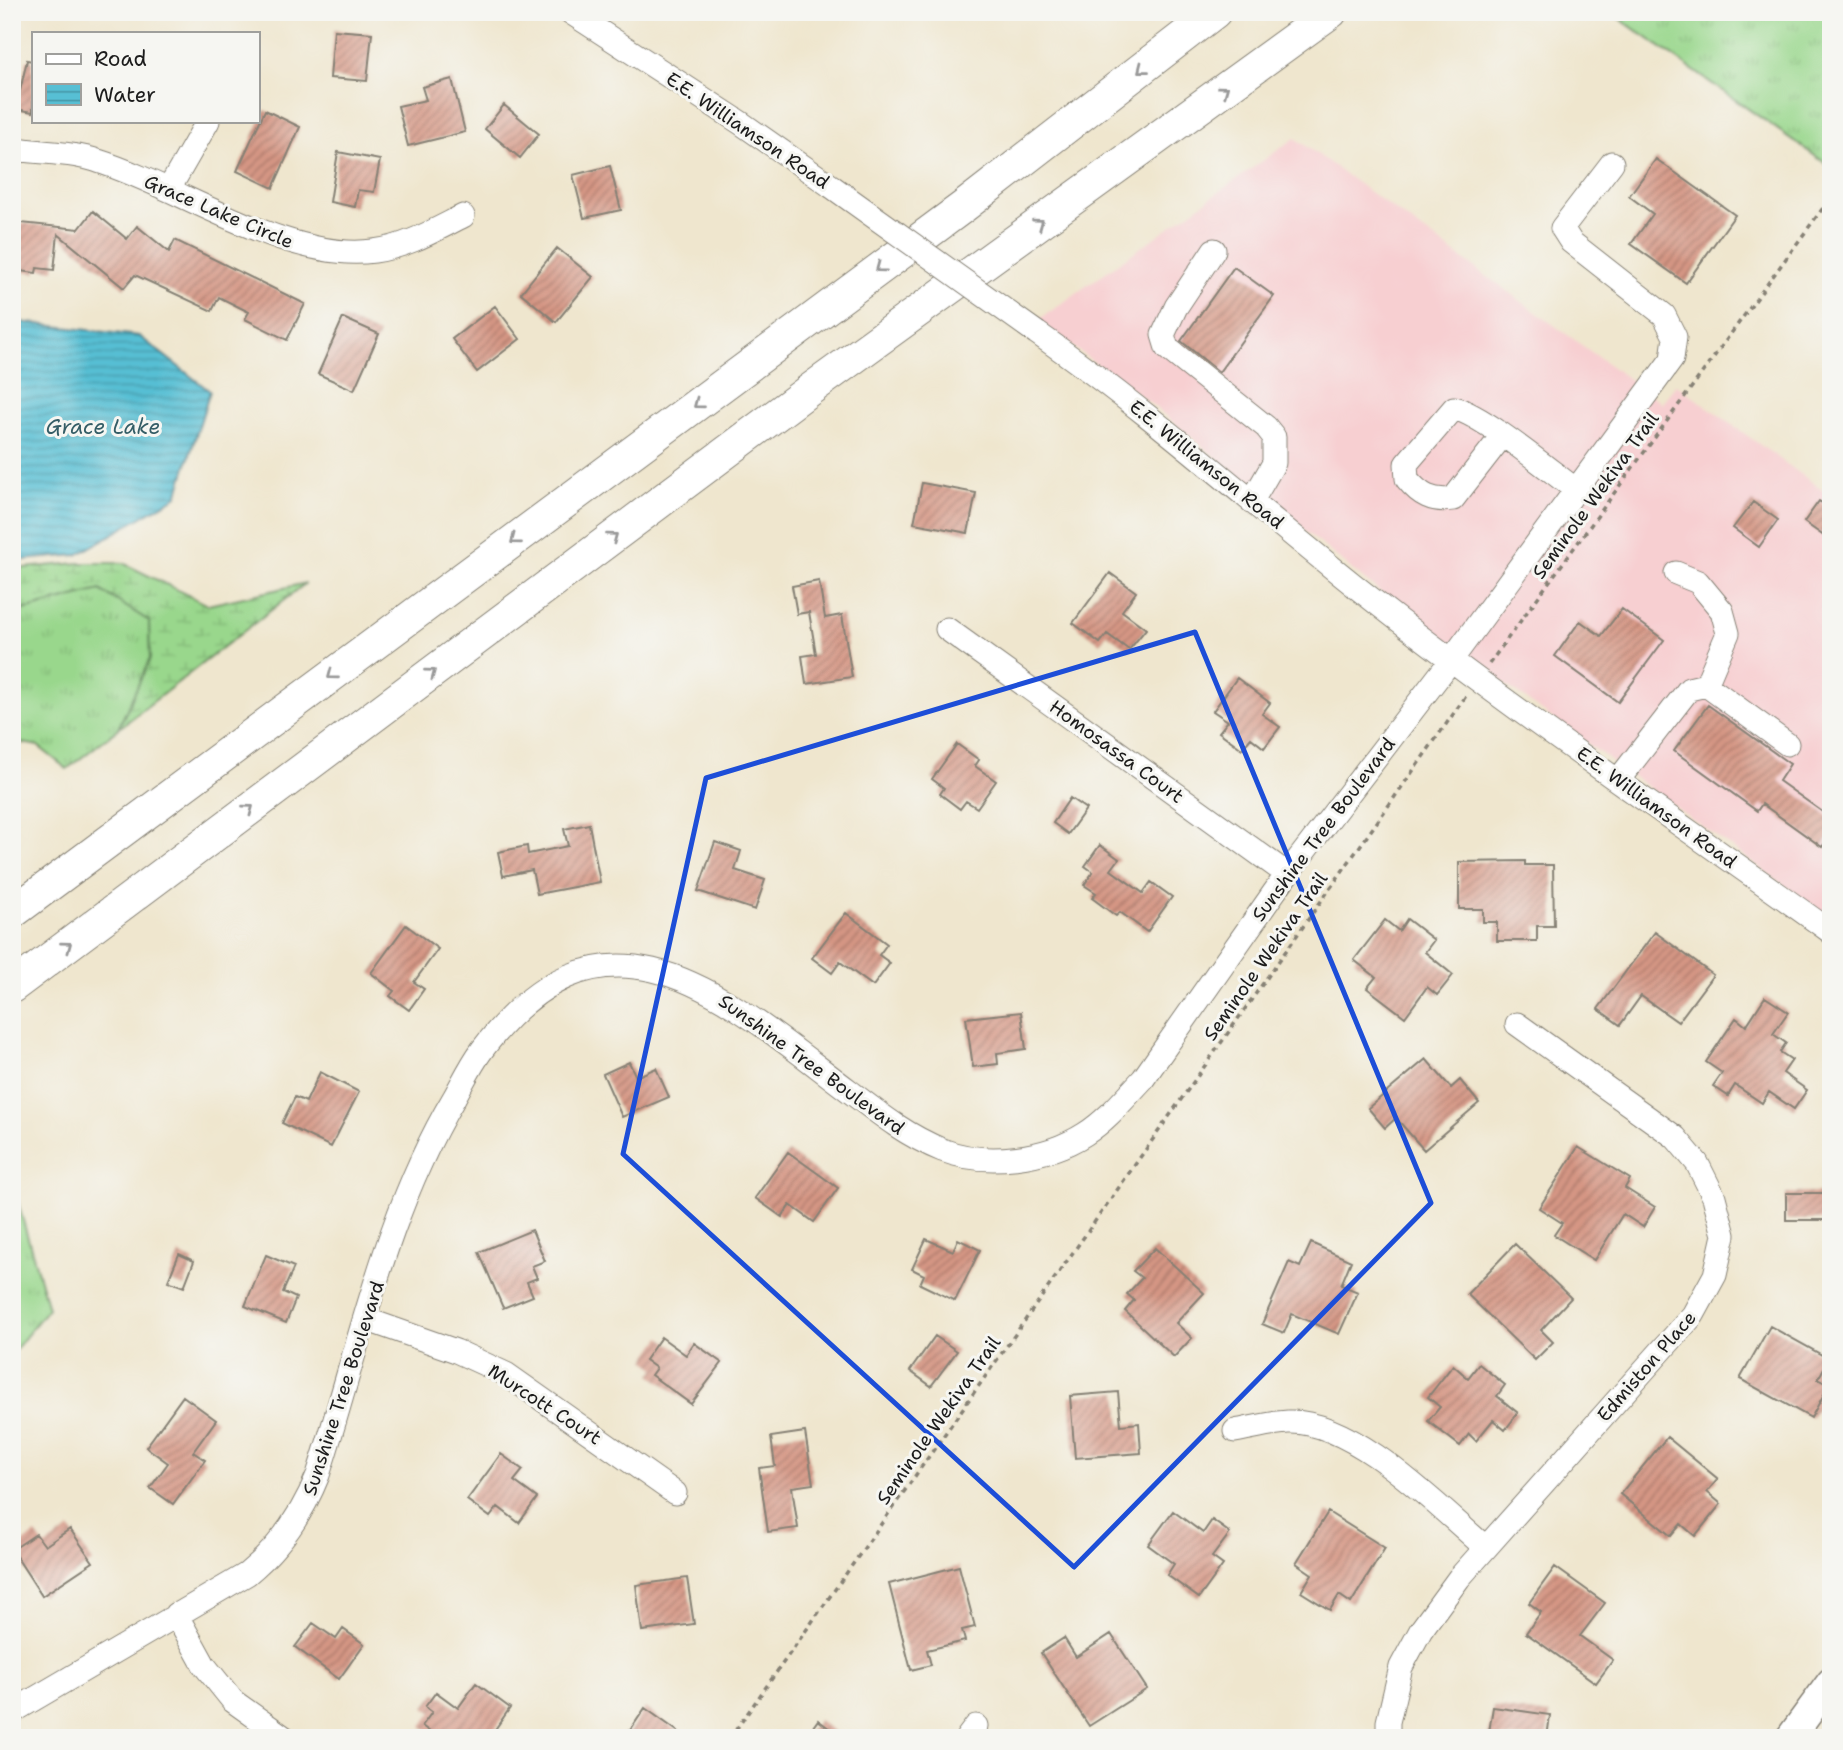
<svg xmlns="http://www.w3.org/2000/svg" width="1843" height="1750" font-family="'Shantell Sans',sans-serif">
  <defs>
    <pattern id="grass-tufts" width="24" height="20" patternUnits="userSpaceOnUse" patternTransform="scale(1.75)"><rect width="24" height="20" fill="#99d78c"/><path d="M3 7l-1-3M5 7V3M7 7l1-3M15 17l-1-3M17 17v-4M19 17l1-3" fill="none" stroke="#83b878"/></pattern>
    <pattern id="wetland-marsh" width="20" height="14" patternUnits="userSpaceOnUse" patternTransform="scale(1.75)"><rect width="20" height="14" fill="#99d78c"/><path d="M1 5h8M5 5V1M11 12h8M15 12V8" fill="none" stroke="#83b878"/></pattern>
    <pattern id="water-rules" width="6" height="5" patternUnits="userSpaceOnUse" patternTransform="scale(1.75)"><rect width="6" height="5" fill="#57bfd4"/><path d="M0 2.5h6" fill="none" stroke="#479aab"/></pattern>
    <pattern id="building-hatch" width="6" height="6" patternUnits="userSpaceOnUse" patternTransform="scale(1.75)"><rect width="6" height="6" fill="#d59684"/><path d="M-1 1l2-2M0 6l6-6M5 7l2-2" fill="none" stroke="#ac7a6b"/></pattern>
  </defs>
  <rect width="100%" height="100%" fill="#f6f6f2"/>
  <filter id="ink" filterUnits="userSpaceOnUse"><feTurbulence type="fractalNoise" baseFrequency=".0143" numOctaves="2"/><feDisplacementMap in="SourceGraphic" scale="14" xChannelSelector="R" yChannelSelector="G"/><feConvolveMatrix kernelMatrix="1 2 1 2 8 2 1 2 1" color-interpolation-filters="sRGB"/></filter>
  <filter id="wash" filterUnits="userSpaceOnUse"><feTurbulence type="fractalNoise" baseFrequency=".00686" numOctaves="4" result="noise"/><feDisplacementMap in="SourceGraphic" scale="28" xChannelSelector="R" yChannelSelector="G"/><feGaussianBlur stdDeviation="1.57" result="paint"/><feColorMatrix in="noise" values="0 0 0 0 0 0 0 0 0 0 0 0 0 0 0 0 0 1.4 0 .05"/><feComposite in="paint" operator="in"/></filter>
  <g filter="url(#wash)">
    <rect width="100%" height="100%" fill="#efe6ce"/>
    <path fill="#f7cfd1" d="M 1295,138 L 1662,403 L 1676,384 L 1831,496 L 1831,919 L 1449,644 L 1367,582 L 1145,399 L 1037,321 Z"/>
    <path fill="url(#grass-tufts)" stroke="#5a7a54" stroke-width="2" d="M 1610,12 L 1831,12 L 1831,167 Z
      M 100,590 L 149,621 L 150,659 L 118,729 L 67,769 L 38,746 L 12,741 L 12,618 L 23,610 Z
      M 12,1182 L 48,1308 L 12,1354 Z"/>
    <path fill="url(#wetland-marsh)" stroke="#5a7a54" stroke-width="2" d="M 79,563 L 123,563 L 208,605 L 306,583 L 118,729 L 150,659 L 149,621 L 100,590 L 23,610 L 12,618 L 12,569 Z"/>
    <path fill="url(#water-rules)" stroke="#3a6e78" stroke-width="2" d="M 20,322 L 139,336 L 210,391 L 177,496 L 77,555 L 12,561 L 12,325 Z"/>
    <g id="blocks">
      <path fill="url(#building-hatch)" d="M 334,30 L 372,33 L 367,81 L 330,78 Z
        M 27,60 L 33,61 L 33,112 L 16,109 Z
        M 452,79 L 465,132 L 408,146 L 398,106 L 426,100 L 422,87 Z
        M 504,105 L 539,134 L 520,158 L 485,129 Z
        M 265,110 L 300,127 L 273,188 L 237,171 Z
        M 338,152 L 380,160 L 374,192 L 358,190 L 355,207 L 330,202 Z
        M 1656,159 L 1735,215 L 1686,283 L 1631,244 L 1653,214 L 1629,196 Z
        M 610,166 L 621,210 L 584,218 L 573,175 Z
        M 93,211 L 127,239 L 137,226 L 169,252 L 175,240 L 305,304 L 287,340 L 245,319 L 249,312 L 219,297 L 212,311 L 135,275 L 124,288 L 58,234 L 54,270 L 37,268 L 36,273 L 12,270 L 12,222 L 79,229 Z
        M 557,248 L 593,277 L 556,322 L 521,293 Z
        M 1234,267 L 1274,296 L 1219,372 L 1181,341 Z
        M 495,306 L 520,339 L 477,372 L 452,339 Z
        M 343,318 L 379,334 L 354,390 L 318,374 Z
        M 922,483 L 976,493 L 968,533 L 914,523 Z
        M 1819,501 L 1831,509 L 1831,541 L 1804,522 Z
        M 1753,502 L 1778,520 L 1759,547 L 1733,528 Z
        M 1110,573 L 1136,592 L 1122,611 L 1146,629 L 1129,650 L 1107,634 L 1100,643 L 1073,623 Z
        M 819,581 L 825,618 L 842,615 L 852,677 L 806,684 L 802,656 L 816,654 L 809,612 L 797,614 L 792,586 Z
        M 1622,609 L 1664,640 L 1618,702 L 1555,656 L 1580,621 L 1601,636 Z
        M 1237,678 L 1270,703 L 1262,714 L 1280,727 L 1264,748 L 1251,738 L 1242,749 L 1219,732 L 1228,721 L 1213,711 Z
        M 1708,705 L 1790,764 L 1779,781 L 1831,818 L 1831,835 L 1822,847 L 1762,804 L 1757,811 L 1674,751 Z
        M 957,744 L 979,760 L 975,766 L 996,781 L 977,808 L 966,801 L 960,809 L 940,794 L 944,788 L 932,779 Z
        M 1070,798 L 1086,809 L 1068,834 L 1053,823 Z
        M 589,824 L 600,882 L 537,894 L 532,870 L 503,876 L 498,852 L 527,846 L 528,854 L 568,846 L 564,829 Z
        M 715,842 L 741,851 L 735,870 L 765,880 L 755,910 L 698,891 Z
        M 1100,845 L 1119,859 L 1111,870 L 1143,893 L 1151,882 L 1172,897 L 1147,932 L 1120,912 L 1116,916 L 1092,898 L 1096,893 L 1084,885 L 1093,872 L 1085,866 Z
        M 1525,861 L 1525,865 L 1553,865 L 1554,926 L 1537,926 L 1537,941 L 1497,941 L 1497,922 L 1483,922 L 1483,909 L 1459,909 L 1459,862 Z
        M 846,913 L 887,944 L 879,955 L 890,963 L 873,986 L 840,962 L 832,973 L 812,958 Z
        M 1407,919 L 1434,940 L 1425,952 L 1453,975 L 1437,995 L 1427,987 L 1405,1017 L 1367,988 L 1376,977 L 1354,960 L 1385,920 L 1399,931 Z
        M 406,925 L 438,949 L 414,982 L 424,989 L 409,1010 L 390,996 L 394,991 L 371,973 Z
        M 1655,932 L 1713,975 L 1678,1022 L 1641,996 L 1620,1025 L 1598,1009 Z
        M 1765,997 L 1788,1012 L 1773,1034 L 1786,1043 L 1780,1052 L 1792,1060 L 1783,1073 L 1807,1090 L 1794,1109 L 1769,1092 L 1762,1103 L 1735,1085 L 1728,1096 L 1713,1086 L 1722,1073 L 1706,1062 L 1736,1018 L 1746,1026 Z
        M 1021,1012 L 1026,1049 L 997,1053 L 998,1064 L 973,1067 L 966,1018 Z
        M 1426,1059 L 1451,1088 L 1460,1080 L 1479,1103 L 1424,1150 L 1396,1118 L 1385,1128 L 1368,1108 Z
        M 629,1062 L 636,1077 L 656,1068 L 669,1097 L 622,1117 L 603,1074 Z
        M 320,1072 L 359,1092 L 331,1147 L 282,1123 L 295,1097 L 306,1102 Z
        M 1578,1147 L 1630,1179 L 1625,1188 L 1655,1207 L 1643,1227 L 1623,1214 L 1594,1260 L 1554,1235 L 1562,1223 L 1539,1208 Z
        M 788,1152 L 838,1188 L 814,1222 L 790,1205 L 782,1217 L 755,1198 Z
        M 1786,1193 L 1831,1193 L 1831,1220 L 1786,1220 Z
        M 532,1230 L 545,1261 L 532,1266 L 537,1278 L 527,1282 L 533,1296 L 503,1308 L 479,1252 Z
        M 926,1239 L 953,1251 L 958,1239 L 980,1250 L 955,1301 L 920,1284 L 924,1275 L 912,1269 Z
        M 1311,1243 L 1351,1261 L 1341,1285 L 1358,1292 L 1339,1334 L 1292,1314 L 1284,1333 L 1262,1324 L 1289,1262 L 1300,1267 Z
        M 1515,1244 L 1571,1298 L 1541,1330 L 1553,1342 L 1535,1360 L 1467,1294 Z
        M 1155,1248 L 1204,1293 L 1176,1323 L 1192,1338 L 1174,1357 L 1125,1311 L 1134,1300 L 1127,1294 L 1142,1278 L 1133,1271 Z
        M 179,1254 L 194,1261 L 184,1287 L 168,1281 Z
        M 266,1255 L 294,1267 L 283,1292 L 296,1298 L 286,1323 L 245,1306 Z
        M 1770,1326 L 1829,1359 L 1818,1379 L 1829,1385 L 1811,1418 L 1740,1379 Z
        M 935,1336 L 957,1351 L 931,1386 L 910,1371 Z
        M 661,1337 L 686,1355 L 694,1343 L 722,1363 L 691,1404 L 651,1375 L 656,1368 L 645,1360 Z
        M 1479,1364 L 1505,1385 L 1497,1396 L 1518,1413 L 1505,1430 L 1493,1420 L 1476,1441 L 1469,1434 L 1460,1446 L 1428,1421 L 1440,1407 L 1428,1397 L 1453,1365 L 1468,1378 Z
        M 1118,1392 L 1121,1425 L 1139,1423 L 1141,1453 L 1075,1458 L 1070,1396 Z
        M 183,1396 L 216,1420 L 193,1452 L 205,1460 L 173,1504 L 150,1488 L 168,1463 L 146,1447 Z
        M 805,1432 L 813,1484 L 792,1487 L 798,1528 L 768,1532 L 759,1468 L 775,1466 L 771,1437 Z
        M 1667,1437 L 1718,1479 L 1707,1492 L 1721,1504 L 1695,1536 L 1681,1524 L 1671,1536 L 1620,1494 Z
        M 501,1454 L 523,1470 L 514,1481 L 537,1498 L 519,1523 L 498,1507 L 490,1517 L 467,1500 Z
        M 1173,1511 L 1203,1533 L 1212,1520 L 1230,1533 L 1212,1557 L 1223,1565 L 1199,1598 L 1167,1575 L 1174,1564 L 1148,1545 Z
        M 1328,1512 L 1385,1548 L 1351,1603 L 1339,1595 L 1330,1610 L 1301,1592 L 1312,1574 L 1296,1563 Z
        M 70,1529 L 93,1562 L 42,1596 L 12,1550 L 36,1534 L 45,1546 Z
        M 959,1566 L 975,1627 L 962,1630 L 965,1641 L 927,1650 L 931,1665 L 911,1670 L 889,1584 Z
        M 1555,1567 L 1605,1603 L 1580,1636 L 1613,1660 L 1596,1683 L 1526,1633 L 1541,1612 L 1529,1603 Z
        M 687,1578 L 694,1624 L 642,1631 L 636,1585 Z
        M 313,1623 L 336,1639 L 343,1629 L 364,1644 L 339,1679 L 295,1647 Z
        M 1111,1634 L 1147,1689 L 1089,1726 L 1041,1653 L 1064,1638 L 1076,1657 Z
        M 476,1683 L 510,1708 L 489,1738 L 438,1738 L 422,1726 L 432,1712 L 425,1707 L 436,1692 L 458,1708 Z
        M 1493,1707 L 1550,1715 L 1547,1738 L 1488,1738 Z
        M 645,1708 L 687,1738 L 625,1738 Z
        M 818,1720 L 842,1738 L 805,1738 Z"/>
    </g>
  </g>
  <g filter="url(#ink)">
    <use href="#blocks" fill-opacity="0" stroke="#868175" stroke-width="2"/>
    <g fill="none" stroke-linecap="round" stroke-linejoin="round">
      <g stroke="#868175" stroke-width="25">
        <path id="minor" d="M 570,12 L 741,123 L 831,186
          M 12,153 L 24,150 C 47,153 75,153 98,161 C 181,187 288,263 374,251 C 406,247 435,230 463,216
          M 169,189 L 208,121
          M 1214,250 L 1176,307 L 1163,335 L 1167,348 L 1266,427 L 1274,437 L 1274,463 L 1252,501
          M 1037,333 C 1150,412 1252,504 1360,590 C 1512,710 1674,819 1831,932
          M 1502,436 L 1453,499 C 1432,502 1420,495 1407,479 L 1406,464 L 1454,408 C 1483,415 1549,470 1576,490
          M 1676,573 L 1698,582 L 1722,611 L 1728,633 L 1706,685
          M 947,629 L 1287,874
          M 1619,779 L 1689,689 L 1706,685 L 1787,744
          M 365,1319 L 456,1351 L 506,1374 L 675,1493
          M 1235,1431 C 1252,1428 1270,1423 1288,1422 C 1353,1419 1437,1506 1485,1547
          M 176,1614 L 204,1665 L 233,1701 L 285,1738
          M 12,1712 L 247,1574 C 280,1547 302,1515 318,1475 C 359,1348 385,1214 454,1098 C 463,1082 471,1065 482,1050 C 606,885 726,998 848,1090 C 878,1113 907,1136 942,1150 C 986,1167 1046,1159 1085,1134 C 1107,1120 1125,1098 1143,1079 L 1287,874 L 1452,659 L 1672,359 L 1675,337 L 1664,315 L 1571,242 L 1562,228 L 1612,163
          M 967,1738 L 976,1726
          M 1388,1738 L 1388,1722 L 1401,1667 L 1421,1630 L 1459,1578 L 1693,1315 L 1715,1275 L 1724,1235 L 1714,1197 L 1697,1163 L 1675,1137 L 1517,1024"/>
      </g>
      <g stroke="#868175" stroke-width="31">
        <path id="major" d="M 1790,1738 L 1831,1682"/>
      </g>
      <g stroke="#868175" stroke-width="34">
        <path id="highway" d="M 12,913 L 963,207 L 1215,12
          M 12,987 L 808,391 L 1331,12"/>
      </g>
      <path stroke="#868175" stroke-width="3.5" stroke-dasharray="5 5" stroke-linecap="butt" d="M 1489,664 L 1831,197
        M 730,1738 L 1466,696"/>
      <use href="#minor" stroke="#fff" stroke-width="23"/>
      <use href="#major" stroke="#fff" stroke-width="28"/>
      <use href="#highway" stroke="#fff" stroke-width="32"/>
      <g stroke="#868175" stroke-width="25" stroke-linecap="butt">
        <path id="minor-bridge" d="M 831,186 L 1037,333"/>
      </g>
      <use href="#minor-bridge" stroke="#fff" stroke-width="23"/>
    </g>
    <defs><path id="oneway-chevron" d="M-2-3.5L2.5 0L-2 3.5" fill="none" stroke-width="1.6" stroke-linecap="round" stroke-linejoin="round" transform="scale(1.75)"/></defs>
    <g stroke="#999">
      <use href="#oneway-chevron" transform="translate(1142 69) rotate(142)"/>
      <use href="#oneway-chevron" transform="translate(1224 90) rotate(-36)"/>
      <use href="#oneway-chevron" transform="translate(1039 223) rotate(-36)"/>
      <use href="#oneway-chevron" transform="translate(880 268) rotate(143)"/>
      <use href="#oneway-chevron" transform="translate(698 404) rotate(143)"/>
      <use href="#oneway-chevron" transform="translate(613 537) rotate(-37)"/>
      <use href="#oneway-chevron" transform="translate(515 540) rotate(143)"/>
      <use href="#oneway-chevron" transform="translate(431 673) rotate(-37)"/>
      <use href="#oneway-chevron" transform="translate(332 675) rotate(143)"/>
      <use href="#oneway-chevron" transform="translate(249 809) rotate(-37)"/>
      <use href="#oneway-chevron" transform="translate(67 946) rotate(-37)"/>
    </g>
  </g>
  <path fill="none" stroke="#1d4ed8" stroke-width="5" stroke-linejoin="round" d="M 1195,632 L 1431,1203 L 1074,1567 L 623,1154 L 706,778 Z"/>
  <g text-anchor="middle" stroke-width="6" stroke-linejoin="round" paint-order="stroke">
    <g font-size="19" fill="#1c1c1c" stroke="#f6f6f2">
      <text transform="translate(748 130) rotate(34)" y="7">E.E. Williamson Road</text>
      <text transform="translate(219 211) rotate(23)" y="7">Grace Lake Circle</text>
      <text transform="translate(1207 464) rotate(39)" y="7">E.E. Williamson Road</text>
      <text transform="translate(1595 495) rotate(-54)" y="7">Seminole Wekiva Trail</text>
      <text transform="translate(1117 751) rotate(36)" y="7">Homosassa Court</text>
      <text transform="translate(1657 807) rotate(36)" y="7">E.E. Williamson Road</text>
      <text transform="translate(1323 829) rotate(-53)" y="7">Sunshine Tree Boulevard</text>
      <text transform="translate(1265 956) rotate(-55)" y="7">Seminole Wekiva Trail</text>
      <text transform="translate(812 1064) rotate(36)" y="7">Sunshine Tree Boulevard</text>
      <text transform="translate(1646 1366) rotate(-49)" y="7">Edmiston Place</text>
      <text transform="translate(343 1388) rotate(-72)" y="7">Sunshine Tree Boulevard</text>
      <text transform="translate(545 1404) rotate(33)" y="7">Murcott Court</text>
      <text transform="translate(938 1420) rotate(-55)" y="7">Seminole Wekiva Trail</text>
    </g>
    <g font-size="21" font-style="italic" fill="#345d66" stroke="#f6f6f2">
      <text x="103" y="434">Grace Lake</text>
    </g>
  </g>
  <rect width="1843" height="1750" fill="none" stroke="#f6f6f2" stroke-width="42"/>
  <rect x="32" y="32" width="228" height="91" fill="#f6f6f2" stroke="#9f9f9c" stroke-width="2"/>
  <rect x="46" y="54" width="35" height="10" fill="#ffffff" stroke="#9f9f9c" stroke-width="2"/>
  <text x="94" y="66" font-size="21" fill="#1c1c1c">Road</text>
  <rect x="46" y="84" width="35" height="21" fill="url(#water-rules)" stroke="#9f9f9c" stroke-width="2"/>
  <text x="94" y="102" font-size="21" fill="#1c1c1c">Water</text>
</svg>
